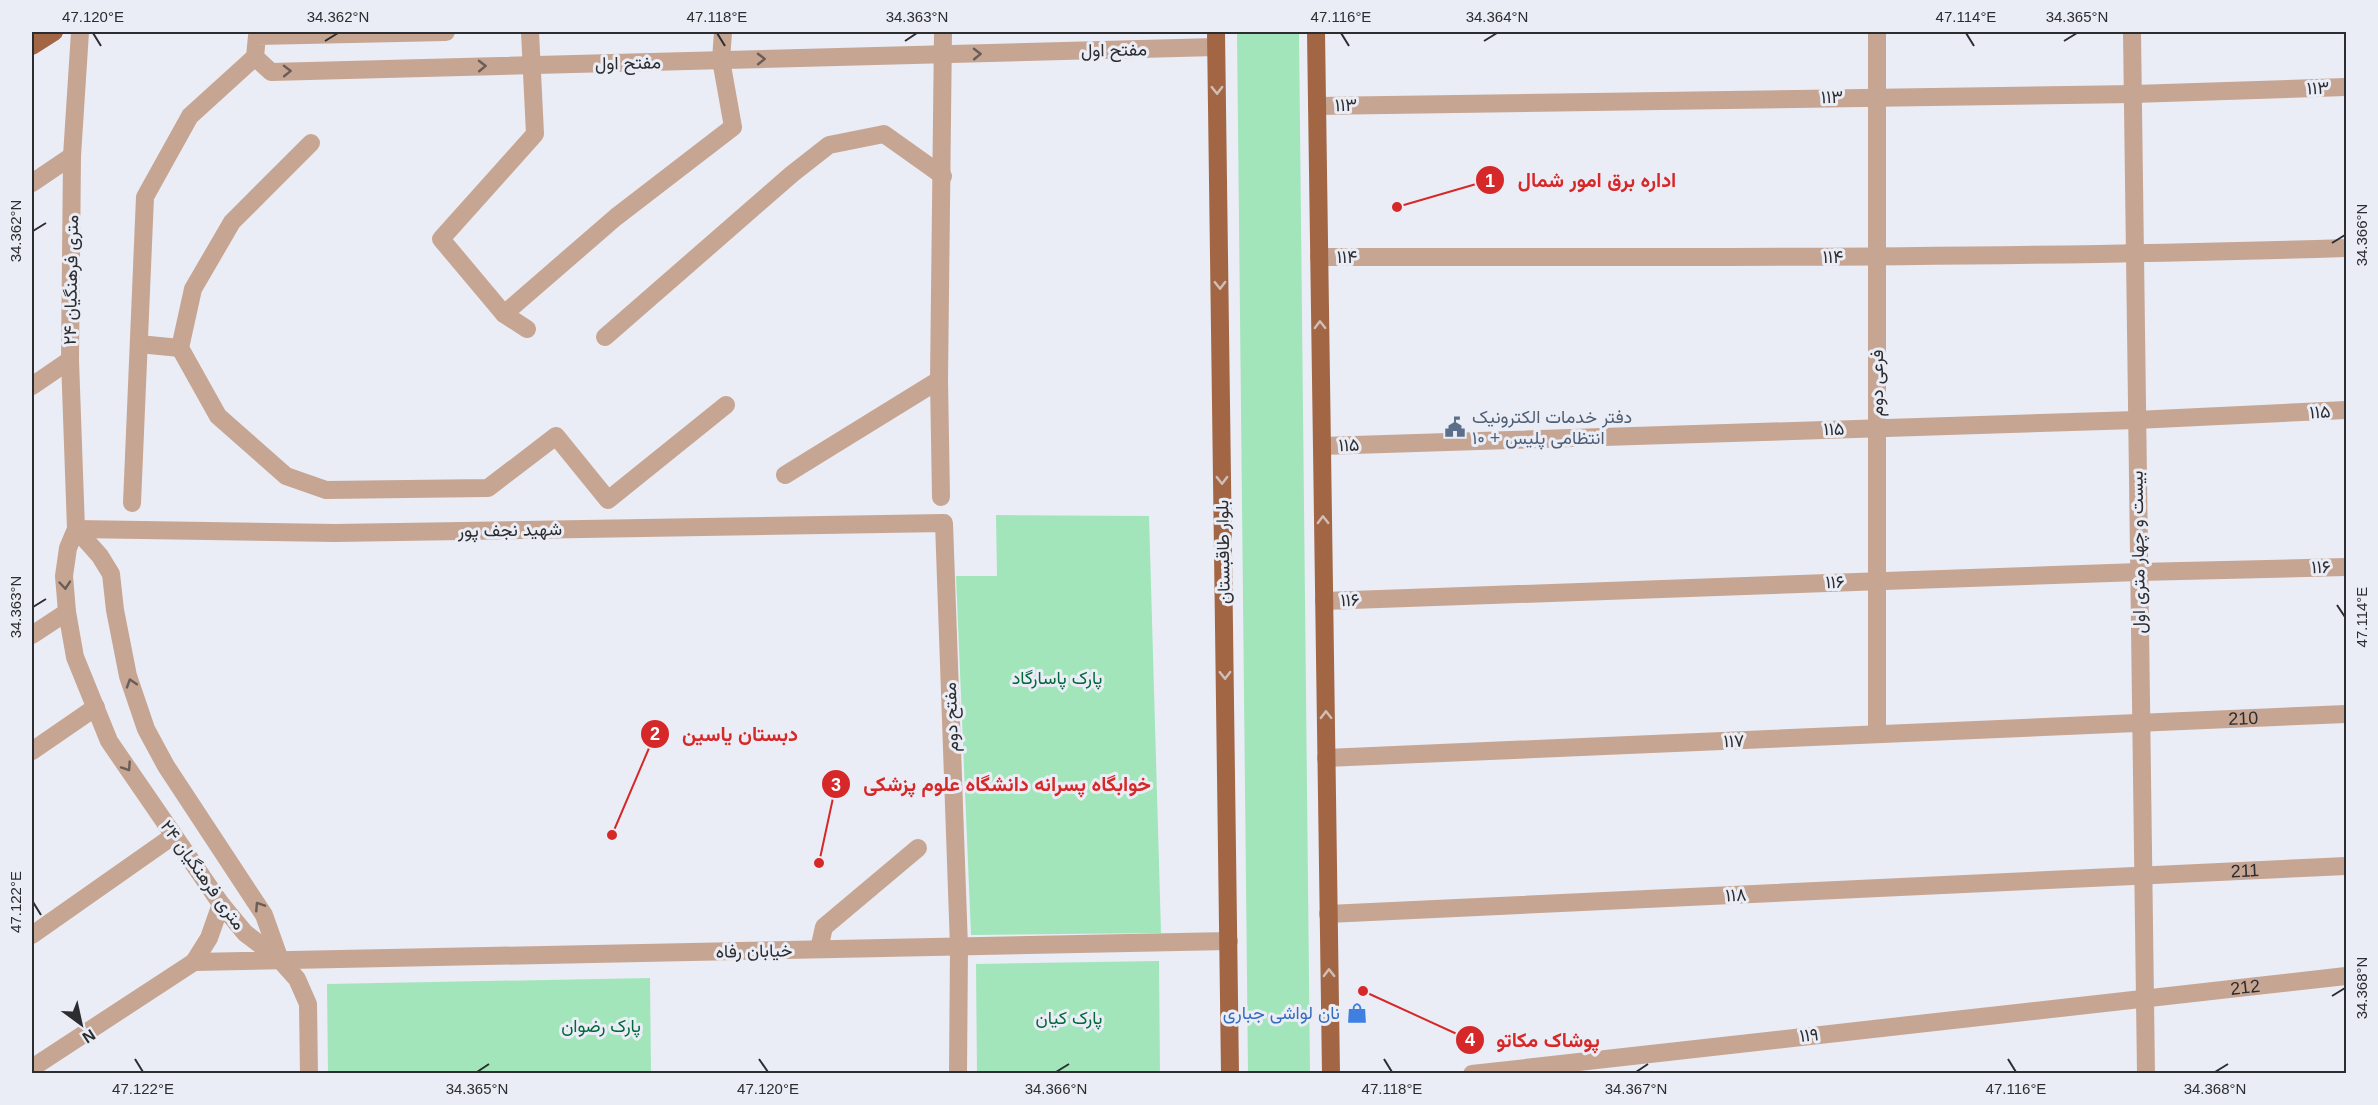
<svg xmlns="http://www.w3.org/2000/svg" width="2378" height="1105" font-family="Arial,Vazirmatn,sans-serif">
  <rect width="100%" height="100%" fill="#eaedf5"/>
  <path fill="#a2e5bb" d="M 1237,32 L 1299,32 L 1310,1073 L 1248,1073 Z
    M 996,515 L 1149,516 L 1161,933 L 971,935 L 956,576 L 997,576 Z
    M 1159,961 L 1160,1073 L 977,1073 L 976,964 Z
    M 650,978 L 651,1073 L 328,1073 L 327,984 Z"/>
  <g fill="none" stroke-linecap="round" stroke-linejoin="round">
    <g stroke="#c7a593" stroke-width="18">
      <path d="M 80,32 L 72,156 L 70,360 L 76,529 L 68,548 L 64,576 L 67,612 L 75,657 L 109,741 L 221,904 L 245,933 L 280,960 L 297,979 L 308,1004 L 309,1074"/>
      <path d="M 446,32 L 257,36 L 255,57 L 271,72 L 1216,47"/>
      <path d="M 2132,32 L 2146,1074"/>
      <path d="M 1317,106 L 2134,94 L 2346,87"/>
      <path d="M 311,143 L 232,222 L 193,289 L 180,348 L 218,416 L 286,476 L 326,490 L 488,488 L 556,436 L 608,500 L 726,405"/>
      <path d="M 32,183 L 72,156"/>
      <path d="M 1319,257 C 1662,257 2004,259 2346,248"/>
      <path d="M 504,314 L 616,217 L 733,127 L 721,60 L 723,32"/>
      <path d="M 527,329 L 504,314 L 441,239 L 535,134 L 530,32"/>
      <path d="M 605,337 L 792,174 L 829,145 L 884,134 L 943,176"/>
      <path d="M 139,344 L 180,348"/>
      <path d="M 939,380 L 941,497"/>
      <path d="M 32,386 L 70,360"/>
      <path d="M 1322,446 L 2136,420 L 2346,410"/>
      <path d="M 785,475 L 939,380 L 943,32"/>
      <path d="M 132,503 L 145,197 L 190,116 L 255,57"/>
      <path d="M 76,529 L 335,533 L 944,523 L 959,947 L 958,1074"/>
      <path d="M 76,529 L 100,556 L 111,574 L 115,610 L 128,676 L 146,729 L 166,766 L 264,915 L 280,960"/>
      <path d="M 1324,601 L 2139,572 L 2346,567"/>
      <path d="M 32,635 L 67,612"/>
      <path d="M 1877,734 L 1877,32"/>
      <path d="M 32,751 L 96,707"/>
      <path id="s1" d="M 1326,758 L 2346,714"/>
      <path id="s2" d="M 1328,914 L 2346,866"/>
      <path d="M 32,935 L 173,836"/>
      <path d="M 819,949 L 824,927 L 918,848"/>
      <path d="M 194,962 L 209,938 L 221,904"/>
      <path d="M 32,1068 L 194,962 L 1229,941"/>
      <path id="s3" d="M 1472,1074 L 2346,976"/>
    </g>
    <path stroke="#a26645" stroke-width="18" d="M 1216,32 L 1230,1074
      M 1316,32 L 1331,1074
      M 32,46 L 54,32"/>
  </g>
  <defs><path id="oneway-chevron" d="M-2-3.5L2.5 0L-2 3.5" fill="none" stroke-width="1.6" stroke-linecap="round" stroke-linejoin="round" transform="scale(1.5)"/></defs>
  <g stroke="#6a5d58">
    <use href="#oneway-chevron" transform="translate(977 54) rotate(-1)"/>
    <use href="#oneway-chevron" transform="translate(761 59) rotate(-1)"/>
    <use href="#oneway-chevron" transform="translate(482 66) rotate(-1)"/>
    <use href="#oneway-chevron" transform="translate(287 71) rotate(-1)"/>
    <use href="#oneway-chevron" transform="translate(65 585) rotate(85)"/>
    <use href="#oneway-chevron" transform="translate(131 683) rotate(-108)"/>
    <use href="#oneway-chevron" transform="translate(127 767) rotate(56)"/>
    <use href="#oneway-chevron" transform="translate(259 906) rotate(-123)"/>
  </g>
  <g stroke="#d1beb7">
    <use href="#oneway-chevron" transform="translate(1217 90) rotate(89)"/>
    <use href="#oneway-chevron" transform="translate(1220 285) rotate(89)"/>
    <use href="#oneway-chevron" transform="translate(1320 325) rotate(-91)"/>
    <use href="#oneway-chevron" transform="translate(1222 480) rotate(89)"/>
    <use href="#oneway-chevron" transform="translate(1323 520) rotate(-91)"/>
    <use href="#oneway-chevron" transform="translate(1225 675) rotate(89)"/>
    <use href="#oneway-chevron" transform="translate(1326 715) rotate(-91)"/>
    <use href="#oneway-chevron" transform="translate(1329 973) rotate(-91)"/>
  </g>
  <path fill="none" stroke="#2c2d30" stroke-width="2" d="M 93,33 L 101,46M 717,33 L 725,46M 1341,33 L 1349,46M 1966,33 L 1974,46M 325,41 L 338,33M 905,41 L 917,33M 1484,41 L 1497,33M 2064,41 L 2077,33M 33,231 L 46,223M 2332,243 L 2345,235M 2337,605 L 2345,617M 33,607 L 46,599M 33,902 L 41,915M 2332,996 L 2345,988M 135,1059 L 143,1072M 759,1059 L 768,1072M 1384,1059 L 1392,1072M 2008,1059 L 2016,1072M 477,1072 L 489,1064M 1056,1072 L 1069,1064M 1636,1072 L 1648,1064M 2215,1072 L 2228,1064"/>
  <defs>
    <g id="civic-bare" transform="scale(1.62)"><path d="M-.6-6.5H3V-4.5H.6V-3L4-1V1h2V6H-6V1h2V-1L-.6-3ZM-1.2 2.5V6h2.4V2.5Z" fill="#5c6f8a" stroke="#eaedf5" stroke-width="2.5" paint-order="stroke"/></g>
    <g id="shop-bare" transform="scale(1.62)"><path d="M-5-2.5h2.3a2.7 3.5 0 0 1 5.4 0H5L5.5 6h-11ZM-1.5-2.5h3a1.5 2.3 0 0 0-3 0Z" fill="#3f7fe0" stroke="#eaedf5" stroke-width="2.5" paint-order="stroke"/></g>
  </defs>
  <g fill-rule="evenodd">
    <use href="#civic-bare" x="1455" y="427"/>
    <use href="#shop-bare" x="1357" y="1013"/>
  </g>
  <g text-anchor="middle" stroke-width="6" stroke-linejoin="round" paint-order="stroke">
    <g font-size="18" fill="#2c2d30" stroke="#eaedf5">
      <text transform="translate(1114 50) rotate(-1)" y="6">مفتح اول</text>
      <text transform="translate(628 63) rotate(-1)" y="6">مفتح اول</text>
      <text transform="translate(2318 88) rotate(-2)" y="6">۱۱۳</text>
      <text transform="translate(1832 97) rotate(-1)" y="6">۱۱۳</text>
      <text transform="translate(1346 105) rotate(-1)" y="6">۱۱۳</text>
      <text x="1347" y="263">۱۱۴</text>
      <text x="1833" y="263">۱۱۴</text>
      <text transform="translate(71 280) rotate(-89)" y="6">۲۴ متری فرهنگیان</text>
      <text transform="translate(1877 383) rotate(-90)" y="6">فرعی دوم</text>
      <text transform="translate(2320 412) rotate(-3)" y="6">۱۱۵</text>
      <text transform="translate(1834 429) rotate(-2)" y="6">۱۱۵</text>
      <text transform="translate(1349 445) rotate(-2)" y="6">۱۱۵</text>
      <text transform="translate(510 530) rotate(-1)" y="6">شهید نجف پور</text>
      <text transform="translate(1223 552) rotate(-91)" y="6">بلوار طاقبستان</text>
      <text transform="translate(2138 552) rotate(-91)" y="6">بیست و چهار متری اول</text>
      <text transform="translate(2321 567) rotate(-1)" y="6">۱۱۶</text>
      <text transform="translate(1835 582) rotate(-2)" y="6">۱۱۶</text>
      <text transform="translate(1350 600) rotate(-2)" y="6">۱۱۶</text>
      <text transform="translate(951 717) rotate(-92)" y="6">مفتح دوم</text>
      <text dy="6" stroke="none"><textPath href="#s1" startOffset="918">210</textPath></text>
      <text transform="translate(1734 741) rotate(-2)" y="6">۱۱۷</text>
      <text dy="6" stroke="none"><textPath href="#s2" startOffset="918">211</textPath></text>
      <text transform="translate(203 875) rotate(54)" y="6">۲۴ متری فرهنگیان</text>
      <text transform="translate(1736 895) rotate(-3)" y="6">۱۱۸</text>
      <text transform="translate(754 951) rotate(-1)" y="6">خیابان رفاه</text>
      <text dy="6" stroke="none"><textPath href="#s3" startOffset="778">212</textPath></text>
      <text transform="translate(1809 1035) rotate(-6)" y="6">۱۱۹</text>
    </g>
    <g font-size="18" fill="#4e5e75" stroke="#eaedf5" text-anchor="start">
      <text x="1472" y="423">دفتر خدمات الکترونیک<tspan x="1472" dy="21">انتظامی پلیس + ۱۰</tspan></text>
    </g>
    <g font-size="18" fill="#03683c" stroke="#eaedf5">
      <text x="1057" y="684">پارک پاسارگاد</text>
      <text x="1069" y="1024">پارک کیان</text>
      <text x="601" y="1032">پارک رضوان</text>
    </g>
    <g font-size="18" fill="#366cbe" stroke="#eaedf5" text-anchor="end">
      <text x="1340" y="1019">نان لواشی جباری</text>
    </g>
  </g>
  <path fill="none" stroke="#d62828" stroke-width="2" d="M1397 207L1490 180M612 835L655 734M819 863L836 784M1363 991L1470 1040"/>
  <g fill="#d62828" stroke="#eaedf5" stroke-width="2">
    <circle cx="1397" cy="207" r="6"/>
    <circle cx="612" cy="835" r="6"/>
    <circle cx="819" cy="863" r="6"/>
    <circle cx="1363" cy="991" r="6"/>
    <circle cx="1490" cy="180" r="15"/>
    <circle cx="655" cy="734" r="15"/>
    <circle cx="836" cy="784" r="15"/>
    <circle cx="1470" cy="1040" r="15"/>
  </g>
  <g font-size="18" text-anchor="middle" font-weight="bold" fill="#fff">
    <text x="1490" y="187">1</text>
    <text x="655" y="740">2</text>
    <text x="836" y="791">3</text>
    <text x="1470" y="1046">4</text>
  </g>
  <g font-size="20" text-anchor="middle" font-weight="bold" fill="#d62828" stroke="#eaedf5" stroke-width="6" stroke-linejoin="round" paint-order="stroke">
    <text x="1597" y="187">اداره برق امور شمال</text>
    <text x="740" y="741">دبستان یاسین</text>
    <text x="1007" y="791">خوابگاه پسرانه دانشگاه علوم پزشکی</text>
    <text x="1548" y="1047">پوشاک مکاتو</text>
  </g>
  <rect width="2378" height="1105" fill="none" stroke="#eaedf5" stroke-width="66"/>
  <g transform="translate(81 1024) rotate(147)" stroke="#eaedf5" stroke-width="4.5" paint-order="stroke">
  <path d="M0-4.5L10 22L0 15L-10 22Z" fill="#2c2d30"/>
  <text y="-9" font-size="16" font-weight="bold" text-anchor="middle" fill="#2c2d30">N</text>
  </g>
  <rect x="33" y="33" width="2312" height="1039" fill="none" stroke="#2c2d30" stroke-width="2"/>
  <g font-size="15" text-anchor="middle" fill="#2c2d30">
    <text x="93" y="22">47.120°E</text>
    <text x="338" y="22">34.362°N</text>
    <text x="717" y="22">47.118°E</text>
    <text x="917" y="22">34.363°N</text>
    <text x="1341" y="22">47.116°E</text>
    <text x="1497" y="22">34.364°N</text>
    <text x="1966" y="22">47.114°E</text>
    <text x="2077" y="22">34.365°N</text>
    <text transform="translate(16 231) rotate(-90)" y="5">34.362°N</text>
    <text transform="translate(2362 235) rotate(-90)" y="5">34.366°N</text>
    <text transform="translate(16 607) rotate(-90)" y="5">34.363°N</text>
    <text transform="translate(2362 617) rotate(-90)" y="5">47.114°E</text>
    <text transform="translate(16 902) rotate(-90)" y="5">47.122°E</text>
    <text transform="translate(2362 988) rotate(-90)" y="5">34.368°N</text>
    <text x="143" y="1094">47.122°E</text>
    <text x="477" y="1094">34.365°N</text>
    <text x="768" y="1094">47.120°E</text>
    <text x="1056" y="1094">34.366°N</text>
    <text x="1392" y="1094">47.118°E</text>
    <text x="1636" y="1094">34.367°N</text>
    <text x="2016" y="1094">47.116°E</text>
    <text x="2215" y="1094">34.368°N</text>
  </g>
</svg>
